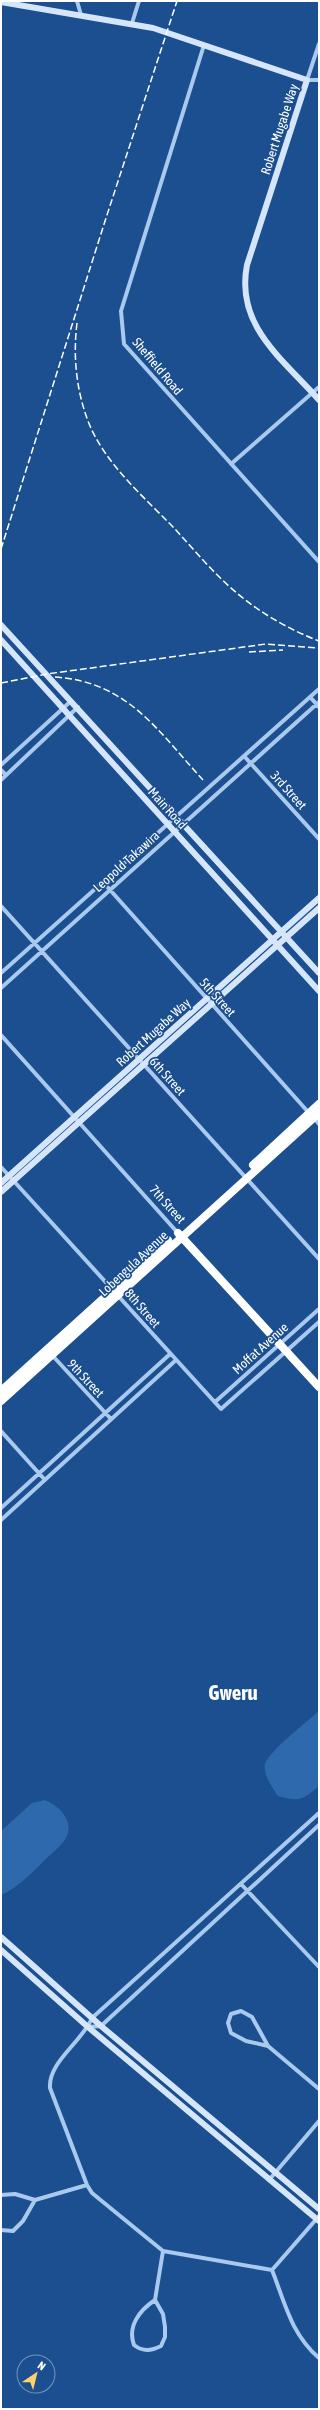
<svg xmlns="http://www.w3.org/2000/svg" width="320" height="2410" font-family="'Asap Condensed',sans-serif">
  <rect width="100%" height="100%" fill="#1b4f8f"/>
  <path fill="#2e69ad" d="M 319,1711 L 319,1786 C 303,1800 298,1802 278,1796 C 272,1787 263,1775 265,1764 C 268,1752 309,1720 319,1711 Z
    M 45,1800 C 60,1806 77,1823 64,1841 C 58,1849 47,1857 40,1865 C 27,1877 17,1888 1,1895 L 1,1831 L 32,1803 Z"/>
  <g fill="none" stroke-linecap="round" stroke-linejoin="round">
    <path stroke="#a9c9ee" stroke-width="4" d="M 77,1 L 81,15
      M 132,23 L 139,1
      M 319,44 L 307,80 L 319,80
      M 204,45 L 121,311 L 124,344 L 319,562
      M 231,464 L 319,387
      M 310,697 L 319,707
      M 244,756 L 319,839
      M 1,765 L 71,701
      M 1,770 L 6,775
      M 1,780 L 78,707
      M 103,882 L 309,1113
      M 1,906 L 319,1259
      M 1,973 L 319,689
      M 1,988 L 319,702
      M 1,1035 L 177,1232
      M 314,1118 L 319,1124
      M 1,1167 L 221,1409 L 319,1322
      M 51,1354 L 111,1419
      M 215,1402 L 319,1309
      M 1,1431 L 45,1480
      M 1,1508 L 170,1354
      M 1,1520 L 176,1360
      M 319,1813 L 92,2018 C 82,2042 48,2062 50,2088 L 87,2185 L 92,2193 L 163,2251 L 272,2270 L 319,2216
      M 241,1884 L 319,1967
      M 88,2027 L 101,2026 L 319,1825
      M 268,2046 L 246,2041 L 231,2033 L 228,2023 L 231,2014 L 241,2011 L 252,2017 L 268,2046 L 319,2089
      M 269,2180 L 319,2121
      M 1,2195 L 15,2194 L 35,2200 L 87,2185
      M 1,2230 L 13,2231 L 23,2221 L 35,2200
      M 272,2270 C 285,2303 291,2334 319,2358
      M 155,2300 C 140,2310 127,2326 134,2345 C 143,2352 151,2351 161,2346 L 165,2337 L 165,2327 L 163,2314 L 155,2300 L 163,2251"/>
    <path stroke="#d6e6fa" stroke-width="6" d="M 1,2 L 153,28 L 307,80 L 247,265 C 235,326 283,359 319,400
      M 1,625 L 319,973
      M 1,640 L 319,991
      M 1,1183 L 319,898
      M 1,1192 L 319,908
      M 1,1937 L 101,2026 L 319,2209
      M 1,1950 L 88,2027 L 319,2221"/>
    <path stroke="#fff" stroke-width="8" d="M 253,1165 L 319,1104
      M 178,1233 L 319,1387
      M 1,1391 L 168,1240
      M 1,1401 L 319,1113"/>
    <path stroke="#fff" stroke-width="1.5" stroke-dasharray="7 3" stroke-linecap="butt" d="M 77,323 C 73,356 76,389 88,421 C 104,463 144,497 175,529 C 195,551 215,575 238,594 C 262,614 290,630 319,641
      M 1,549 L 106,218 L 177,1
      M 249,652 L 283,650
      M 55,677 C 128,682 157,730 203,780
      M 1,683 L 47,674 L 266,644 L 319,648"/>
  </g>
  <g text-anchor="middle" stroke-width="3.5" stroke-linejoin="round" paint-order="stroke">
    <g font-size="13" fill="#fff" stroke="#1b4f8f">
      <text transform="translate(279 129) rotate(-72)" y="5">Robert Mugabe Way</text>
      <text transform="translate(158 366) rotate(50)" y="5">Sheffield Road</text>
      <text transform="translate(289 790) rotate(48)" y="5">3rd Street</text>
      <text transform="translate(168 808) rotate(48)" y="5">Main Road</text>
      <text transform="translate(126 861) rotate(-42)" y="5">Leopold Takawira</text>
      <text transform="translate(218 997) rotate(48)" y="5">5th Street</text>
      <text transform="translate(153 1032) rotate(-42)" y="5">Robert Mugabe Way</text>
      <text transform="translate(168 1076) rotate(48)" y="5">6th Street</text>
      <text transform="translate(168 1204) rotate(48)" y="5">7th Street</text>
      <text transform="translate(133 1263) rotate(-43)" y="5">Lobengula Avenue</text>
      <text transform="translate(143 1308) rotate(49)" y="5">8th Street</text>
      <text transform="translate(260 1348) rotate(-42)" y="5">Moffat Avenue</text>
      <text transform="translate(86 1378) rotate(47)" y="5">9th Street</text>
    </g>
    <g font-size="21" font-weight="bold" fill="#fff" stroke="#1b4f8f">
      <text x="233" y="1700">Gweru</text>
    </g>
  </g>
  <rect width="320" height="2410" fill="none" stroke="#ffffff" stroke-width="4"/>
  <g transform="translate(36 2374) rotate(35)"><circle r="19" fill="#1b4f8f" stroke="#7695bc"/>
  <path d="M0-3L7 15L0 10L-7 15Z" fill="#ffd166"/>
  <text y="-6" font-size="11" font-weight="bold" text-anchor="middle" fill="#ffffff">N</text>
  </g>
</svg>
